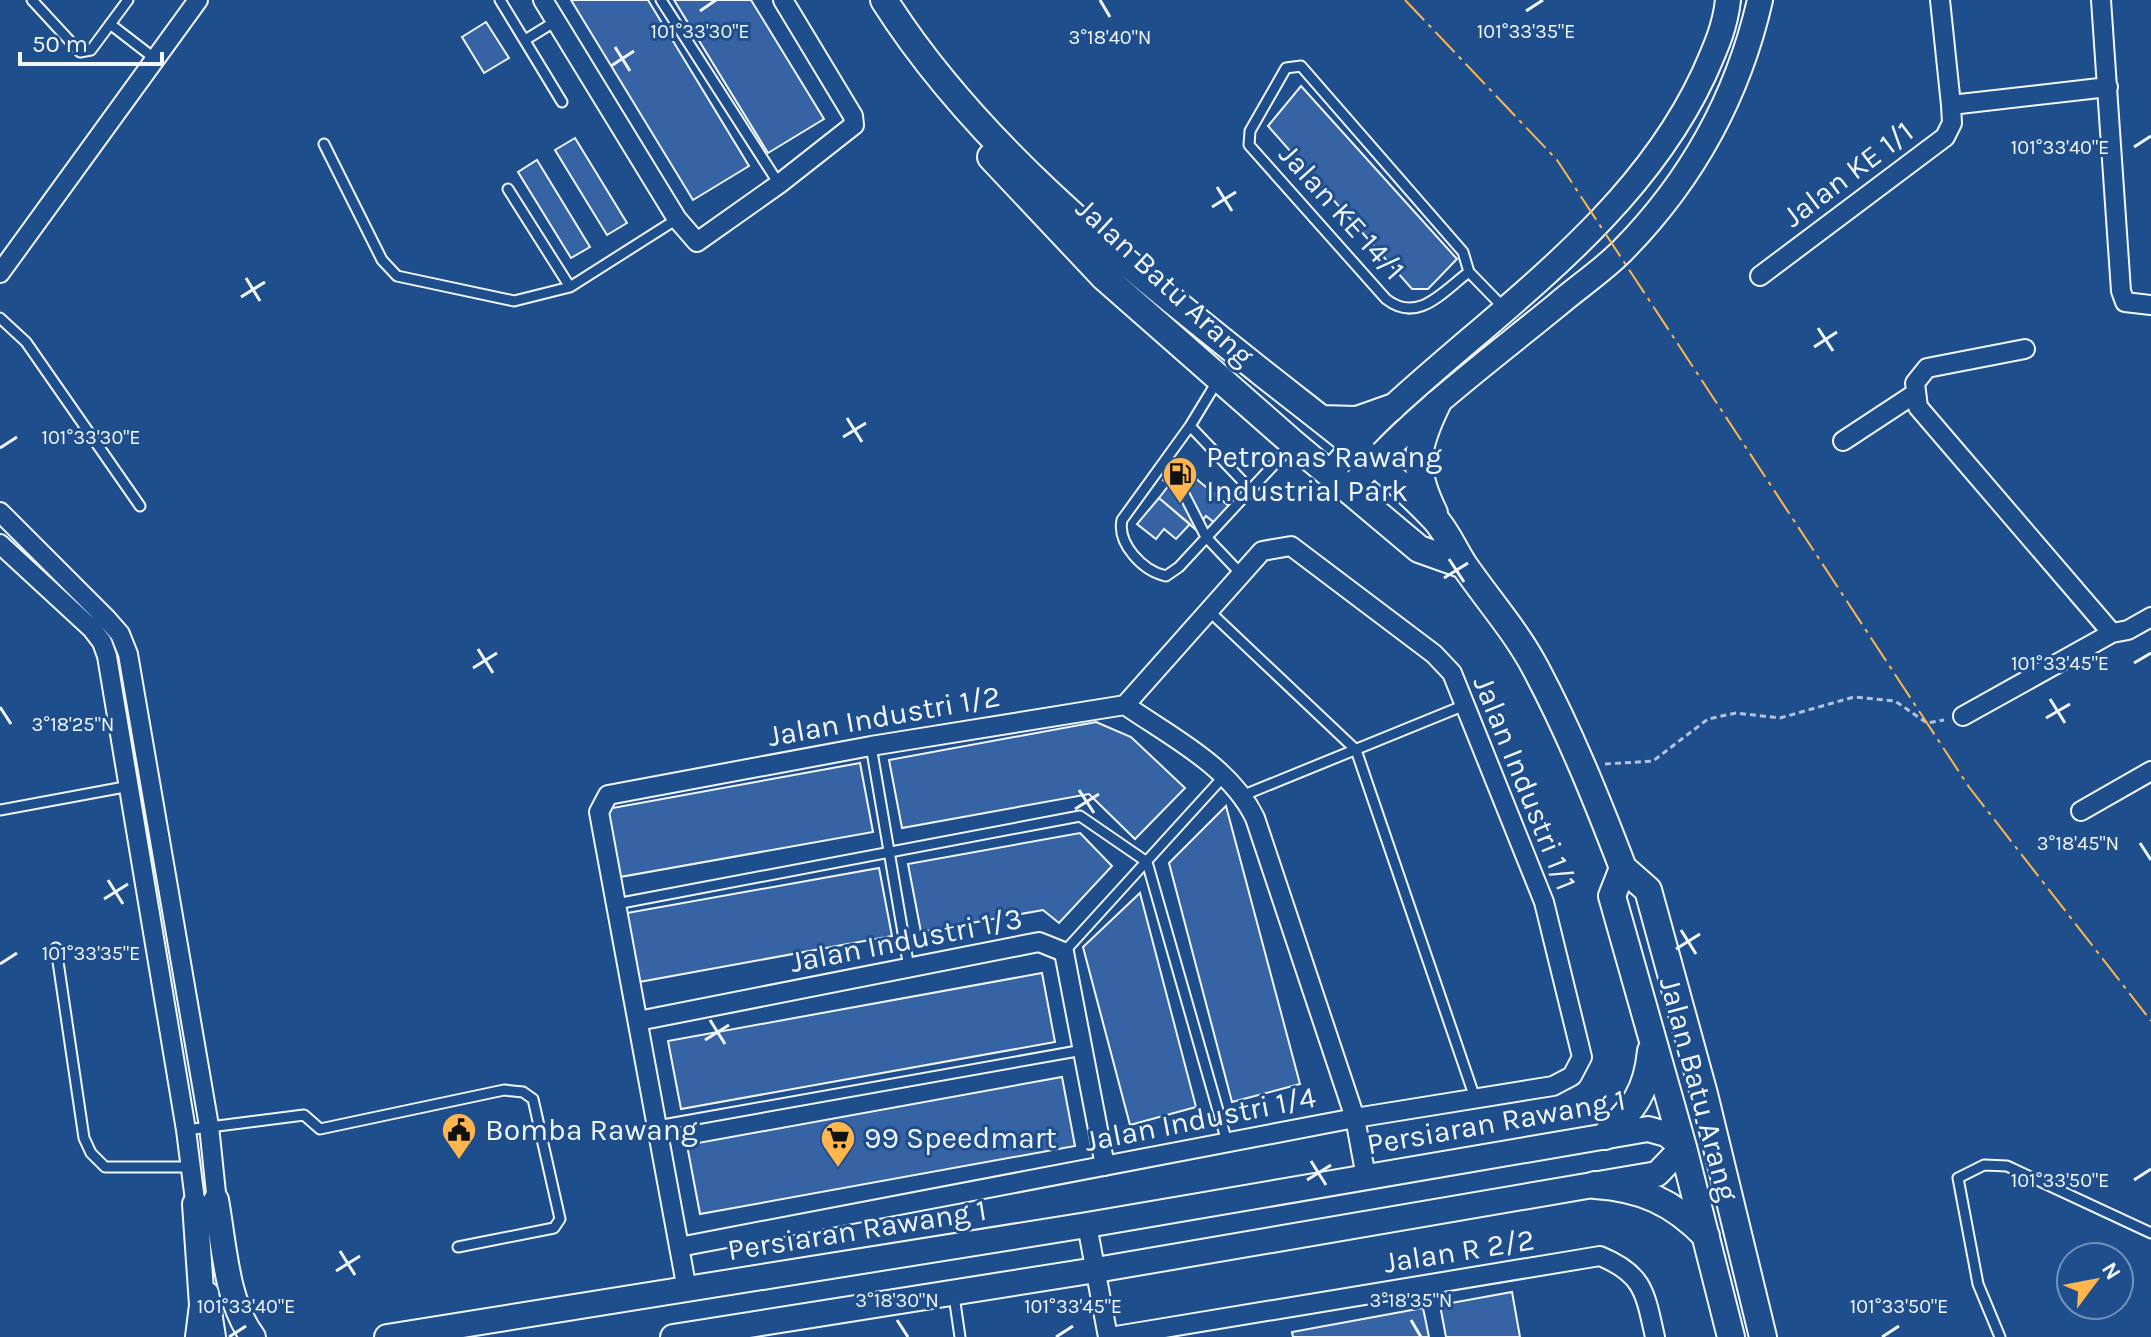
<svg xmlns="http://www.w3.org/2000/svg" width="2151" height="1337" font-family="Karla,sans-serif">
  <rect width="100%" height="100%" fill="#1f4e8c"/>
  <path fill="#3563a3" stroke="#f2f6ff" stroke-width="2" d="M 571,0 L 648,0 L 749,166 L 693,200 Z
    M 674,0 L 751,0 L 824,119 L 768,153 Z
    M 486,22 L 509,58 L 484,73 L 462,37 Z
    M 1301,86 L 1457,259 L 1428,289 L 1412,289 L 1268,126 Z
    M 575,138 L 627,223 L 607,235 L 555,150 Z
    M 537,160 L 590,247 L 571,258 L 518,172 Z
    M 1177,463 L 1230,507 L 1216,524 L 1206,516 L 1195,529 L 1159,498 L 1169,485 L 1163,480 Z
    M 1159,498 L 1190,524 L 1176,539 L 1164,529 L 1156,539 L 1137,524 Z
    M 1096,722 L 1131,737 L 1185,788 L 1135,839 L 1089,794 L 902,828 L 889,760 Z
    M 860,763 L 873,832 L 620,877 L 607,809 Z
    M 1226,806 L 1300,1084 L 1232,1102 L 1169,863 Z
    M 1080,833 L 1112,866 L 1059,923 L 1043,910 L 921,932 L 908,864 Z
    M 879,868 L 892,936 L 639,982 L 627,913 Z
    M 1140,893 L 1196,1107 L 1130,1125 L 1083,947 Z
    M 1042,973 L 1055,1042 L 681,1109 L 668,1041 Z
    M 1062,1077 L 1075,1146 L 700,1214 L 687,1145 Z
    M 1512,1292 L 1520,1337 L 1446,1337 L 1440,1305 Z
    M 1423,1308 L 1429,1337 L 1293,1337 L 1292,1332 Z"/>
  <g fill="none" stroke-linecap="round" stroke-linejoin="round">
    <g stroke="#f2f6ff" stroke-width="13">
      <path id="lane" d="M 32,0 L 80,52 L 91,50 L 128,0
        M 500,0 L 562,102
        M 661,0 L 779,184
        M 110,24 L 154,58
        M 525,40 L 556,21
        M 324,144 L 382,260 L 397,276 L 514,301 L 570,287 L 677,219
        M 508,189 L 570,287
        M 1469,272 C 1442,292 1418,324 1386,299 L 1249,145 L 1250,131 L 1286,68 L 1301,66 L 1463,252 L 1469,272 L 1504,308
        M 0,318 L 26,342 L 140,506
        M 1218,380 L 1190,426 L 1122,520 C 1117,544 1143,571 1166,576 L 1179,567 L 1293,444
        M 1190,426 L 1250,489
        M 1166,459 L 1206,537 L 1241,574
        M 1209,611 L 1356,750 L 1475,1098
        M 871,746 L 909,968
        M 1244,795 L 1465,705
        M 0,810 L 130,786
        M 616,904 L 1080,816 L 1147,862 L 1227,1142
        M 56,948 L 84,1138 L 91,1153 L 105,1167 L 189,1167
        M 1064,952 L 1225,775
        M 657,1126 L 1083,1050
        M 186,1130 L 304,1115 L 320,1129 L 504,1090 L 523,1092 L 533,1099 L 560,1219 L 554,1228 L 458,1247
        M 954,1296 L 960,1337
        M 2000,1337 L 1978,1284 L 1958,1178 L 1984,1165 L 2007,1166 L 2151,1233"/>
    </g>
    <g stroke="#f2f6ff" stroke-width="22">
      <path id="street" d="M 543,0 L 677,219 L 697,242 L 779,184 L 854,125 L 853,116 L 783,0
        M 2101,0 L 2121,291 L 2125,302 L 2151,305
        M 1951,105 L 2108,87
        M 0,273 L 198,0
        M 1760,276 L 1945,137 L 1952,123 L 1951,105 L 1940,0
        M 2025,349 L 1927,368 L 1915,383 L 1918,407 L 2112,633
        M 1843,441 L 1916,393
        M 0,512 L 106,618 L 120,634 L 128,654 L 209,1126 L 218,1212
        M 0,544 L 92,629 L 102,642 L 107,656 L 186,1130 L 197,1216
        M 1963,716 L 2112,633 L 2128,630 L 2151,617
        M 2081,811 L 2151,771
        M 638,1021 L 1039,942 L 1064,952 L 1105,1166
        M 1087,1225 L 1108,1337
        M 679,1247 L 1355,1118 L 1553,1086 L 1572,1076 L 1582,1057 L 1544,902 L 1452,673 L 1434,654 L 1291,546 L 1262,551 L 1125,705
        M 687,1290 L 599,812 L 608,795 L 871,746 L 1125,705 C 1171,737 1230,766 1255,818 L 1355,1118 L 1366,1177
        M 209,1292 L 216,1337
        M 1110,1337 L 1600,1256 C 1644,1274 1645,1293 1655,1337"/>
    </g>
    <g stroke="#f2f6ff" stroke-width="28">
      <path id="secondary" d="M 1329,474 C 1350,451 1369,428 1392,408 C 1504,305 1638,216 1704,74 C 1715,49 1725,28 1728,0
        M 1349,490 C 1409,419 1485,364 1557,305 C 1578,287 1602,271 1622,251 C 1691,181 1738,96 1760,0
        M 216,1200 C 224,1243 226,1302 253,1337
        M 195,1204 L 202,1305 L 198,1337
        M 387,1337 L 1087,1225 L 1648,1129 L 1666,1134 L 1683,1147 L 1657,1174 L 1096,1270 L 673,1337"/>
    </g>
    <g stroke="#f2f6ff" stroke-width="30">
      <path id="primary" d="M 884,0 C 977,147 1125,263 1260,371 C 1319,418 1383,464 1435,519 C 1447,532 1454,550 1464,565 C 1488,600 1516,631 1536,669 C 1570,733 1597,800 1623,868 L 1612,896 L 1683,1147 L 1731,1337
        M 991,157 L 1104,277 L 1294,444 L 1419,549 L 1464,565
        M 1321,419 L 1357,420 L 1391,408
        M 1434,513 C 1412,468 1415,449 1437,404
        M 1623,868 L 1648,890 L 1704,1094 L 1763,1337
        M 1605,1136 C 1634,1108 1647,1092 1651,1051
        M 1595,1185 C 1641,1188 1673,1202 1706,1236"/>
    </g>
    <path stroke="#b3c4dc" stroke-width="3" stroke-dasharray="6 4" stroke-linecap="butt" d="M 1605,764 L 1653,761 L 1708,719 L 1736,713 L 1780,718 L 1854,697 L 1895,701 L 1927,723 L 1944,720"/>
    <use href="#lane" stroke="#1f4e8c" stroke-width="9"/>
    <use href="#street" stroke="#1f4e8c" stroke-width="18"/>
    <use href="#secondary" stroke="#1f4e8c" stroke-width="24"/>
    <use href="#primary" stroke="#1f4e8c" stroke-width="26"/>
    <path stroke="#ffb74d" stroke-width="2" stroke-dasharray="28 6 4 6" stroke-linecap="butt" d="M 1405,0 L 1557,160 L 1969,787 L 2151,1021"/>
  </g>
  <path fill="none" stroke="#f2f6ff" stroke-width="3" d="M 1100,0 L 1110,17M 700,11 L 716,0M 1526,11 L 1543,0M 615,47 L 630,71M 611,66 L 634,51M 2134,147 L 2151,136M 1217,187 L 1232,211M 1212,207 L 1236,192M 246,278 L 260,301M 241,297 L 265,282M 1818,328 L 1833,351M 1814,347 L 1837,332M 847,418 L 862,442M 843,437 L 866,423M 0,448 L 17,437M 1449,559 L 1464,582M 1444,578 L 1468,563M 478,649 L 493,673M 2134,663 L 2151,653M 473,668 L 497,653M 2050,699 L 2065,723M 0,707 L 11,724M 2046,718 L 2070,704M 1079,790 L 1094,813M 1075,809 L 1099,794M 2140,843 L 2151,860M 108,880 L 123,904M 104,899 L 128,884M 1681,930 L 1696,954M 1676,949 L 1700,934M 0,964 L 17,953M 710,1020 L 725,1044M 705,1040 L 729,1025M 1311,1161 L 1326,1185M 1307,1180 L 1331,1165M 2134,1180 L 2151,1169M 340,1251 L 355,1275M 336,1271 L 360,1256M 897,1320 L 908,1337M 1411,1320 L 1421,1337M 229,1337 L 246,1326M 1056,1337 L 1073,1326M 1882,1337 L 1899,1326"/>
  <defs>
    <g id="fuel-pin" transform="scale(1.8)"><path d="M0 17L-7.5 6A9.5 9.5 0 1 1 7.5 6Z" fill="#ffb74d" stroke="#1f4e8c"/><path d="M-5.5-6h7V0h2V4h1.3V-2.5L3-4.5l.8-.8L6-3V5H2.5V1h-1V6h-7ZM-4.2-4.7v3.2H.2V-4.7Z" fill="#111"/></g>
    <g id="civic-pin" transform="scale(1.8)"><path d="M0 17L-7.5 6A9.5 9.5 0 1 1 7.5 6Z" fill="#ffb74d" stroke="#1f4e8c"/><path d="M-.6-6.5H3V-4.5H.6V-3L4-1V1h2V6H-6V1h2V-1L-.6-3ZM-1.2 2.5V6h2.4V2.5Z" fill="#111"/></g>
    <g id="supermarket-pin" transform="scale(1.8)"><path d="M0 17L-7.5 6A9.5 9.5 0 1 1 7.5 6Z" fill="#ffb74d" stroke="#1f4e8c"/><path d="M-6-5.5h2.5l.6 2H6L4.5 2H-2.5L-4.4-4H-6ZM-1.5 3.2a1.3 1.3 0 1 0 .1 0ZM3 3.2a1.3 1.3 0 1 0 .1 0Z" fill="#111"/></g>
  </defs>
  <g fill-rule="evenodd">
    <use href="#fuel-pin" x="1180" y="474"/>
    <use href="#civic-pin" x="459" y="1130"/>
    <use href="#supermarket-pin" x="838" y="1138"/>
  </g>
  <g text-anchor="middle" stroke-width="6" stroke-linejoin="round" paint-order="stroke">
    <g font-size="30" fill="#f2f6ff" stroke="#1f4e8c">
      <text transform="translate(1848 174) rotate(-37)" y="10">Jalan KE 1/1</text>
      <text transform="translate(1342 212) rotate(48)" y="10">Jalan KE 14/1</text>
      <text transform="translate(1165 282) rotate(43)" y="10">Jalan Batu Arang</text>
      <text transform="translate(884 716) rotate(-10)" y="10">Jalan Industri 1/2</text>
      <text transform="translate(1525 783) rotate(68)" y="10">Jalan Industri 1/1</text>
      <text transform="translate(906 940) rotate(-11)" y="10">Jalan Industri 1/3</text>
      <text transform="translate(1699 1089) rotate(75)" y="10">Jalan Batu Arang</text>
      <text transform="translate(1200 1119) rotate(-11)" y="10">Jalan Industri 1/4</text>
      <text transform="translate(1496 1122) rotate(-10)" y="10">Persiaran Rawang 1</text>
      <text transform="translate(857 1230) rotate(-9)" y="10">Persiaran Rawang 1</text>
      <text transform="translate(1459 1251) rotate(-9)" y="10">Jalan R 2/2</text>
    </g>
    <g font-size="30" fill="#f2f6ff" stroke="#1f4e8c" text-anchor="start">
      <text x="1206" y="467">Petronas Rawang<tspan x="1206" dy="34">Industrial Park</tspan></text>
      <text x="485" y="1140">Bomba Rawang</text>
      <text x="864" y="1148">99 Speedmart</text>
    </g>
  </g>
  <g font-size="20" text-anchor="middle" fill="#f2f6ff" stroke="#1f4e8c" stroke-width="6" stroke-linejoin="round" paint-order="stroke">
    <text x="1526" y="38">101°33'35"E</text>
    <text x="700" y="38">101°33'30"E</text>
    <text x="1110" y="44">3°18'40"N</text>
    <text x="2060" y="154">101°33'40"E</text>
    <text x="91" y="444">101°33'30"E</text>
    <text x="2060" y="670">101°33'45"E</text>
    <text x="73" y="731">3°18'25"N</text>
    <text x="2078" y="850">3°18'45"N</text>
    <text x="91" y="960">101°33'35"E</text>
    <text x="2060" y="1187">101°33'50"E</text>
    <text x="897" y="1307">3°18'30"N</text>
    <text x="1411" y="1307">3°18'35"N</text>
    <text x="246" y="1313">101°33'40"E</text>
    <text x="1073" y="1313">101°33'45"E</text>
    <text x="1899" y="1313">101°33'50"E</text>
  </g>
  <g transform="translate(2095 1281) rotate(58)"><circle r="38" fill="#1f4e8c" stroke="#7391ba" stroke-width="2"/>
  <path d="M0-6L14 30L0 20L-14 30Z" fill="#ffb74d"/>
  <text y="-12" font-size="22" font-weight="bold" text-anchor="middle" fill="#f2f6ff">N</text>
  </g>
  <path d="M20 52v12h142v-12" fill="none" stroke="#f2f6ff" stroke-width="4"/>
  <text x="32" y="52" font-size="24" fill="#f2f6ff" stroke="#1f4e8c" stroke-width="6" paint-order="stroke">50 m</text>
</svg>
